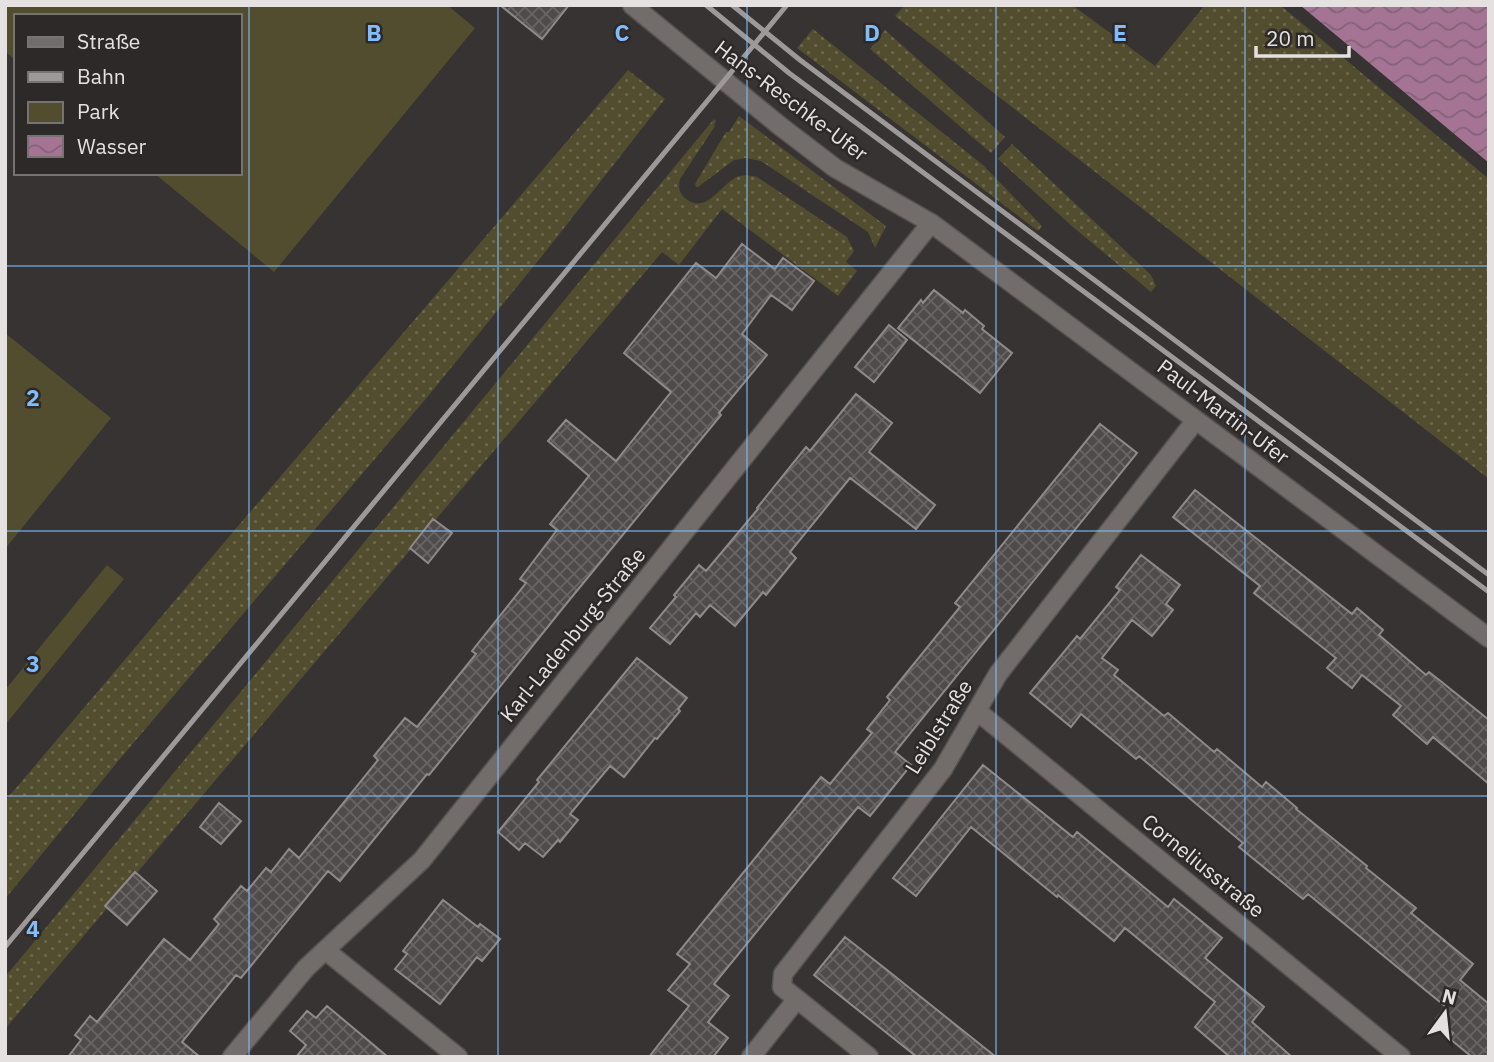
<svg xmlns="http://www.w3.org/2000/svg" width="1494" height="1062" font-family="'IBM Plex Sans',sans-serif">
  <defs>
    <pattern id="grass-dots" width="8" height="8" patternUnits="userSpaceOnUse" patternTransform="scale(1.75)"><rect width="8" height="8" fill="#534d2f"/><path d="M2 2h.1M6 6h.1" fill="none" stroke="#6c664d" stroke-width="1.8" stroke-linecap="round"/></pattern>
    <pattern id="water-waves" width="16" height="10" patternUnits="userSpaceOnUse" patternTransform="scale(1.75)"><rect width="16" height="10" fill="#a57495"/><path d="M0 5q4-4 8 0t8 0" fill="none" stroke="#836378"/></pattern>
    <pattern id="building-cross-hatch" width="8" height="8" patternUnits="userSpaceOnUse" patternTransform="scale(1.75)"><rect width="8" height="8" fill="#504b4b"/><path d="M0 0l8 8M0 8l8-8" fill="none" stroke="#696565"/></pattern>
  </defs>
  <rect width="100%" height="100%" fill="#373332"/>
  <path fill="url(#grass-dots)" d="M 905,5 L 1072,5 L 1155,66 L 1205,5 L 1280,5 L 1489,179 L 1489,479 L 895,16 Z
    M 813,29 L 983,165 L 1042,226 L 1038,231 L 797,48 Z
    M 885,30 L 1005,137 L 991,153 L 870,49 Z
    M 628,70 L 665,99 L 546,251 L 424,401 L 119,760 L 5,899 L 5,801 L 233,532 Z
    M 739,116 L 886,226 L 875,248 L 868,232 L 761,161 L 746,158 L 734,160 L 698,187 L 696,187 L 695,184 L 726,132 L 729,132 Z
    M 714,119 L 716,121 L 714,125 L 715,126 L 680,179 C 678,188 679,193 686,199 C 706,214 719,187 735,178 C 742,174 749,175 757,177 L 847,237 L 854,251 L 846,262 L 857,271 L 838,296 L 722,209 L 679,265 L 662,252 L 5,1029 L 5,977 Z
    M 1012,144 L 1151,275 L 1156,286 L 1151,292 L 1073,227 L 998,159 Z"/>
  <path fill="#534d2f" d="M 5,5 L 447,5 L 475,28 L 274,272 L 154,173 L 240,173 L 240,16 L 16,16 L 16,60 L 5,52 Z
    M 5,333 L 111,418 L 5,549 Z
    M 107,565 L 124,579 L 5,725 L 5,690 Z"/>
  <path fill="url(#water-waves)" d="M 1300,5 L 1489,5 L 1489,163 Z"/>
  <path fill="url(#building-cross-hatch)" stroke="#8f898a" stroke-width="2" d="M 500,5 L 569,5 L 542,39 Z
    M 742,244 L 775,269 L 783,258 L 814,281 L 792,310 L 771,295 L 742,334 L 767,355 L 719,413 L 721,415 L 562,609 L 459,738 L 429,775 L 427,774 L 340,881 L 328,871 L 241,978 L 236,975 L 182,1042 L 200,1057 L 68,1057 L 81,1040 L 75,1035 L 90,1016 L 97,1022 L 164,939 L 190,960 L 219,924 L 214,919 L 241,886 L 247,891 L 266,868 L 271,872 L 289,849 L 299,858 L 378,760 L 374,756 L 405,718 L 417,727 L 476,654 L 472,651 L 526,583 L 520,579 L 557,530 L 550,524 L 589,476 L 548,441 L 566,420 L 616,461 L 671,392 L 624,353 L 696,263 L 716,278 Z
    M 934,290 L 963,313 L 965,310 L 984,326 L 982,329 L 1012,353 L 980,393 L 898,328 L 921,300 L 923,303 Z
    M 889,325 L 907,340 L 874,382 L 855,367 Z
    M 856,394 L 892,423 L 869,452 L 935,505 L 916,529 L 850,478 L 790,552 L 796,558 L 766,595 L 763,592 L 735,626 L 710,605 L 700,617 L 696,613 L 670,644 L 650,628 L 676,597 L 674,595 L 699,565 L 706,571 L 758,509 L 757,508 L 806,447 L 810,451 Z
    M 1100,424 L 1137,453 L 895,752 L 911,765 L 870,816 L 858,807 L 714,984 L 729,996 L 708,1022 L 728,1038 L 713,1057 L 649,1057 L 689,1006 L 668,990 L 690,964 L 677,954 L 821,777 L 830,784 L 872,733 L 867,729 L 890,700 L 887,697 L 960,607 L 955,603 Z
    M 1195,490 L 1352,614 L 1357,608 L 1383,630 L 1379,635 L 1426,675 L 1429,672 L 1438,679 L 1489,720 L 1489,784 L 1433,737 L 1427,744 L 1393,715 L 1401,706 L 1362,675 L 1352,688 L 1327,668 L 1336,658 L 1254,593 L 1260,586 L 1173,517 Z
    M 433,519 L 452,533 L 428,563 L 410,548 Z
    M 1141,555 L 1180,585 L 1166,604 L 1173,610 L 1152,636 L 1132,620 L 1102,658 L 1118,670 L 1114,675 L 1164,716 L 1168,713 L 1214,752 L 1217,749 L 1262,787 L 1266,782 L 1278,792 L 1297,808 L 1296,809 L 1367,866 L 1366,868 L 1416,908 L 1411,913 L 1473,964 L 1460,980 L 1489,1004 L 1489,1057 L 1472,1057 L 1449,1038 L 1453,1033 L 1436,1019 L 1446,1007 L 1308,894 L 1303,899 L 1250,856 L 1239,847 L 1243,843 L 1139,756 L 1136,759 L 1081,714 L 1071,727 L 1030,693 L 1077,636 L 1080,639 L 1120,590 L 1116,587 Z
    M 637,658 L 687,698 L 678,709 L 680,711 L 657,739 L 655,738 L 624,777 L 610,766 L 570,814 L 578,820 L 560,842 L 558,840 L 543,857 L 525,843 L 519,850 L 498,832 L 539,782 L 537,780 Z
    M 983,765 L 1073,837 L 1077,832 L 1168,907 L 1174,899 L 1222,938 L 1205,958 L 1264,1007 L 1252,1022 L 1292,1057 L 1230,1057 L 1195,1027 L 1215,1002 L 1125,928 L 1114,941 L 1058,895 L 1057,897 L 971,827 L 916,896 L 893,878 Z
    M 219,803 L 241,821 L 221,844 L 200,827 Z
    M 135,872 L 157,891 L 127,925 L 105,906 Z
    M 443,900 L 478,927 L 480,924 L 500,939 L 482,961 L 477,957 L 440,1004 L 395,969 L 407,954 L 403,951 Z
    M 845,937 L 887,970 L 996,1057 L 917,1057 L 814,975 Z
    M 327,1006 L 388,1057 L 296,1057 L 306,1045 L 290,1031 L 307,1011 L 316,1018 Z"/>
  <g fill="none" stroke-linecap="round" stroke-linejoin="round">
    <g stroke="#565251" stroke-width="21">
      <path id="street" d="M 632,5 L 780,126 L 835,168 L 931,223 L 1489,638
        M 977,711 L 1401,1057
        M 325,950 L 458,1057
        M 797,999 L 869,1057
        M 232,1057 L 306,968 L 422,860 L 931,223
        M 751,1057 L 797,999 L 782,987 L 783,974 L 943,769 L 998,674 L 1196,420"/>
    </g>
    <use href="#street" stroke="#726d6b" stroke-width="18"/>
    <path stroke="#9d9998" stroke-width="5" d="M 706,5 L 789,73 L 1489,592
      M 732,5 L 800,60 L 1489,575
      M 5,947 L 787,5"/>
  </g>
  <path fill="none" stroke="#80bdfa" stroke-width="2" stroke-opacity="0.55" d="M 249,5 L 249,1057M 498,5 L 498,1057M 747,5 L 747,1057M 996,5 L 996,1057M 1245,5 L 1245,1057M 5,266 L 1489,266M 5,531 L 1489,531M 5,796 L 1489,796"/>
  <g text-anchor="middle" stroke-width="5" stroke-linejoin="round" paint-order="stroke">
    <g font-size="21" fill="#e4e1e0" stroke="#2d2928">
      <text transform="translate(791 101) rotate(37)" y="7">Hans-Reschke-Ufer</text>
      <text transform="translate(1223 412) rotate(37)" y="7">Paul-Martin-Ufer</text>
      <text transform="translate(573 635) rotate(-51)" y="7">Karl-Ladenburg-Straße</text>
      <text transform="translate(939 727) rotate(-58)" y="7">Leiblstraße</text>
      <text transform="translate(1203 866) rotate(39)" y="7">Corneliusstraße</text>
    </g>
  </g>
  <g font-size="23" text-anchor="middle" font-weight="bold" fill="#80bdfa" stroke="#2d2928" stroke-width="5" stroke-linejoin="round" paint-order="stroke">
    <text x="374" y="41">B</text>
    <text x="622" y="41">C</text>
    <text x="872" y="41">D</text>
    <text x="1120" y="41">E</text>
    <text x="33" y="406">2</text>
    <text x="33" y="672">3</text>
    <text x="33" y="937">4</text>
  </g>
  <rect width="1494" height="1062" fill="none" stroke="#e4e1e0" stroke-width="14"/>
  <rect x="14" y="14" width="228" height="161" fill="#2d2928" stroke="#767372" stroke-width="2"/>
  <rect x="28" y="37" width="35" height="10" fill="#726d6b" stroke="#767372" stroke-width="2"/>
  <text x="77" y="49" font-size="21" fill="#e4e1e0">Straße</text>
  <rect x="28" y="72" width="35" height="10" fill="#9d9998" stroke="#767372" stroke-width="2"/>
  <text x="77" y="84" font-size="21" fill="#e4e1e0">Bahn</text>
  <rect x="28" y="102" width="35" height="21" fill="#534d2f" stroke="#767372" stroke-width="2"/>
  <text x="77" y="119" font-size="21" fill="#e4e1e0">Park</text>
  <rect x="28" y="136" width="35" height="21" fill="url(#water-waves)" stroke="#767372" stroke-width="2"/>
  <text x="77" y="154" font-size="21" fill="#e4e1e0">Wasser</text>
  <g transform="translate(1445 1013) rotate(15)" stroke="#2d2928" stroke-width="5" paint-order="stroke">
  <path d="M0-5L12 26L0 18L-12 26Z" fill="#e4e1e0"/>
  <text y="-10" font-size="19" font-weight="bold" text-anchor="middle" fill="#e4e1e0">N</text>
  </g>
  <path d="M1256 46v10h93v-10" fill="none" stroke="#e4e1e0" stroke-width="3.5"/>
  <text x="1266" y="46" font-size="21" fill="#e4e1e0" stroke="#2d2928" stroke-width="5" paint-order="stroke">20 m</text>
</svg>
